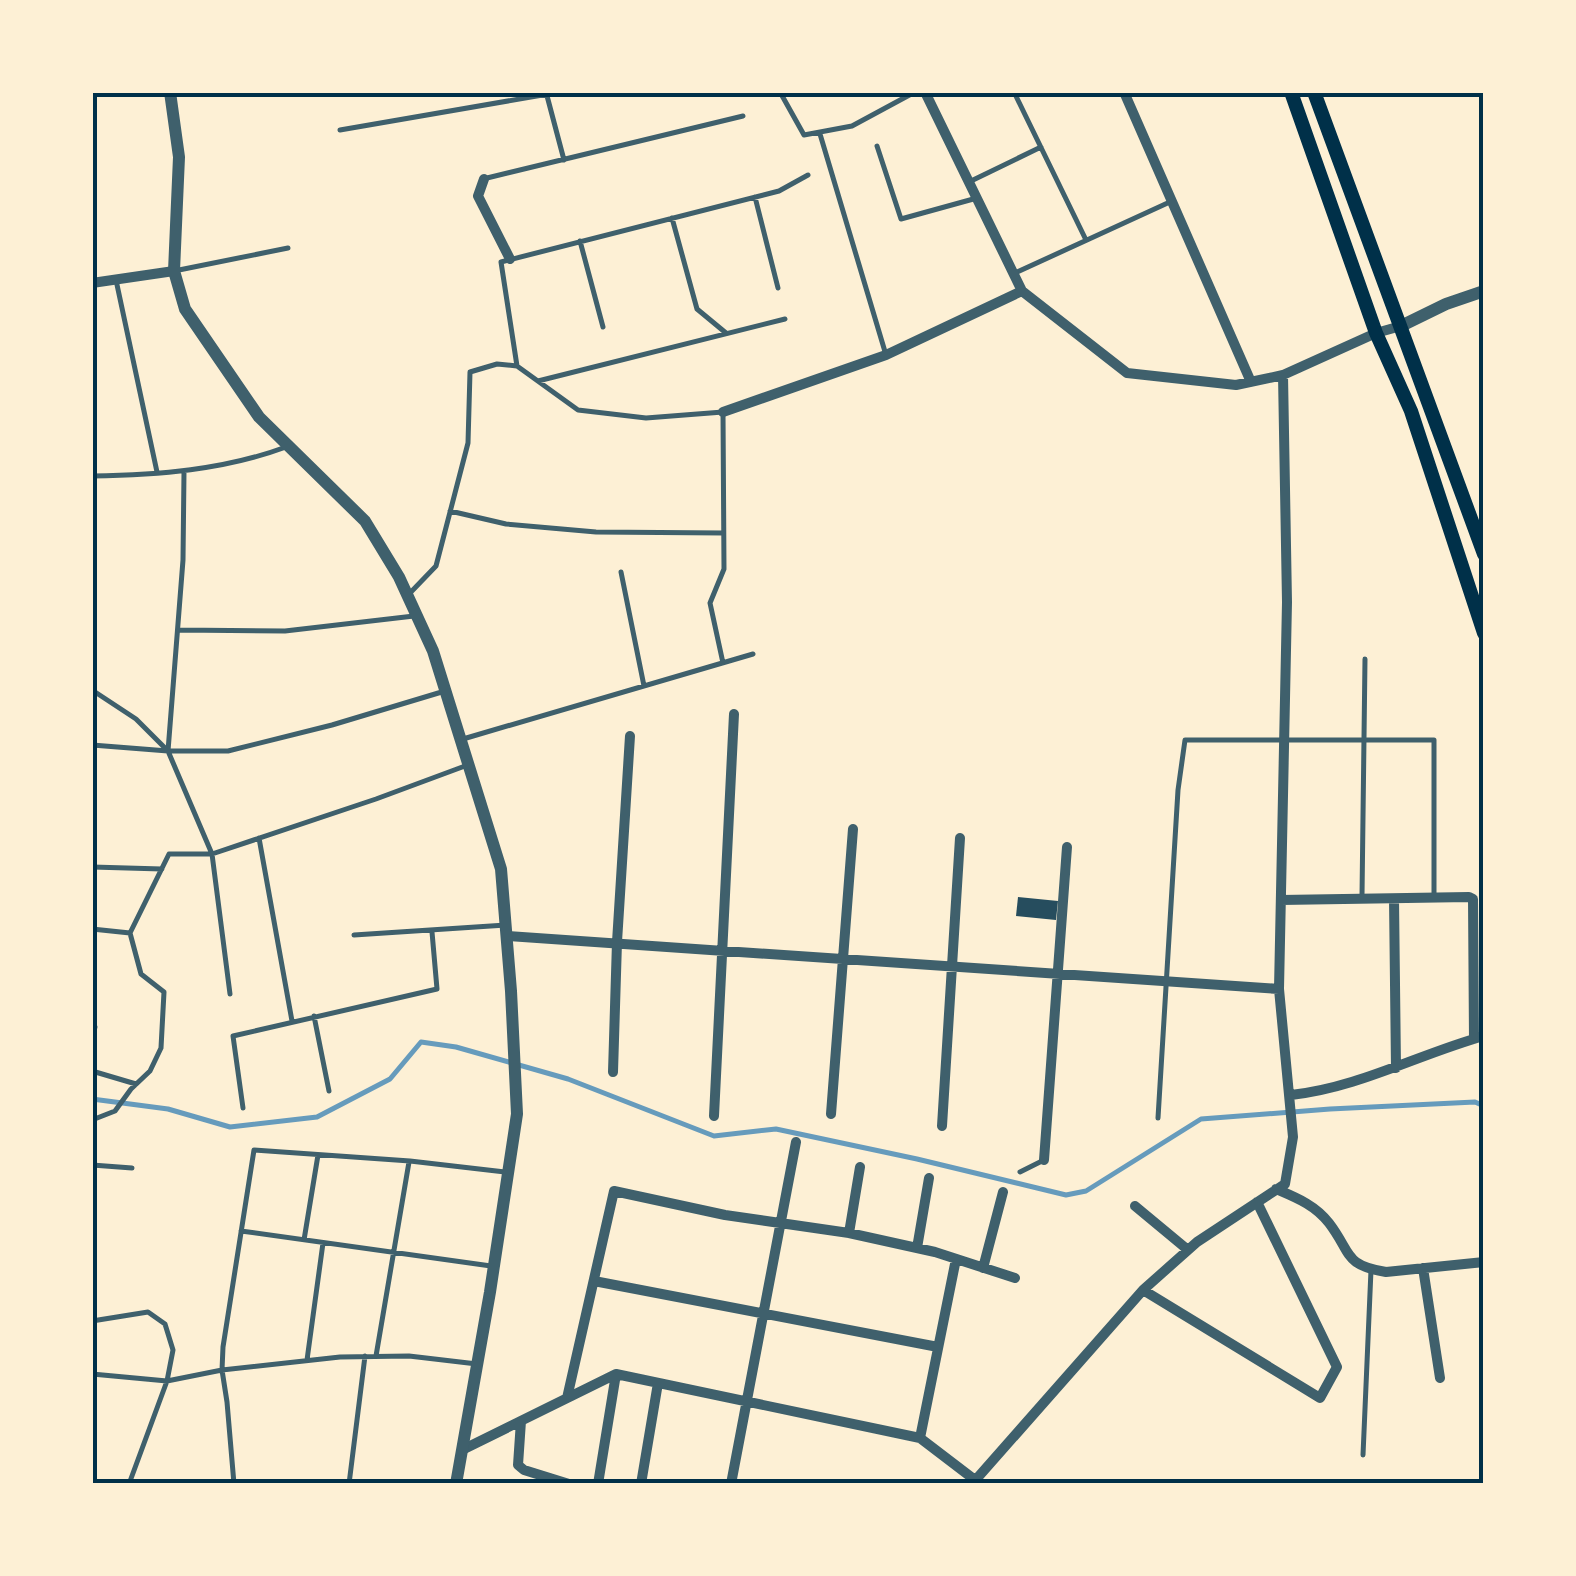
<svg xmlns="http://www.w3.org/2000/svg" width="1576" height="1576" font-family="'Varela Round',sans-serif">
  <rect width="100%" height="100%" fill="#fdf0d5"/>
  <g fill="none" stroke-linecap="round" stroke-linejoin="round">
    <path stroke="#669bbc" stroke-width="5" d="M 92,1099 L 168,1109 L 230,1127 L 317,1117 L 390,1079 L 421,1042 L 456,1047 L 568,1079 L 714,1136 L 776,1129 L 917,1159 L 1066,1195 L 1086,1191 L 1201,1119 L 1330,1109 L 1475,1102 L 1484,1106"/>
  </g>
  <path fill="#264d5e" d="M 1018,897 L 1058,901 L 1056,920 L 1016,916 Z"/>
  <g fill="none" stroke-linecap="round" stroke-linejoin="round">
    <path stroke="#3f606c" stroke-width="5" d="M 546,92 L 564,160
      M 780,92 L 804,135 L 852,126 L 915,92
      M 1014,92 L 1086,240
      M 340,130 L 560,92
      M 820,134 L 886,355
      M 877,146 L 901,219 L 977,198
      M 487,178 L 743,116
      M 971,181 L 1041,147
      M 755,197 L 778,288
      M 672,218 L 697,309 L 726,333
      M 580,241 L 603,327
      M 174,271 L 288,248
      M 1015,273 L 1172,201
      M 116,280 L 157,472
      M 517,366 L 501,262 L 779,191 L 808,175
      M 538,381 L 785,319
      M 92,476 C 158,475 224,470 286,447
      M 450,511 L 506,524 L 596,532 L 723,533
      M 621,572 L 644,686
      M 410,593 L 436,566 L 468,443 L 470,372 L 497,364 L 517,366 L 578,410 L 646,418 L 723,412 L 724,569 L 710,603 L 723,663
      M 178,630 L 285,631 L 414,616
      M 92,690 L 136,719 L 168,751 L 212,854 L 230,994
      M 463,739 L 753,654
      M 92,745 L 168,751 L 228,751 L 332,725 L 445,691
      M 168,751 L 183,560 L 184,472
      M 259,838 L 292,1021
      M 92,867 L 162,869
      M 1362,896 L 1365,659
      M 92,929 L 130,933 L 169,854 L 212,854 L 376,799 L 465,766
      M 354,935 L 506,925
      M 314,1016 L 329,1091
      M 92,1027 L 95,1027 L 92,1039
      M 92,1071 L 136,1084
      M 243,1108 L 233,1036 L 437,989 L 432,932
      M 1158,1118 L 1178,790 L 1185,740 L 1434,740 L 1434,895
      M 92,1120 L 115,1111 L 131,1089 L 150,1071 L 161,1048 L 164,992 L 141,974 L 130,933
      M 92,1165 L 132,1168
      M 1020,1172 L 1044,1160
      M 241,1231 L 491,1266
      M 304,1240 L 318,1155
      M 92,1321 L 148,1312 L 165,1324 L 173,1350 L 167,1381 L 129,1484
      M 376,1356 L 409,1162
      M 307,1360 L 323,1243
      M 92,1374 L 167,1381 L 222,1370 L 340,1357 L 409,1356 L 477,1364
      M 1363,1455 L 1371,1270
      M 234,1484 L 227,1402 L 222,1370 L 223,1347 L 254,1150 L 410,1161 L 505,1172
      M 349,1484 L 365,1356"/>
    <path stroke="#3f606c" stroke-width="10" d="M 925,92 L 1022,291 L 1127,373 L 1236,385 L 1283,375
      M 1124,92 L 1251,382
      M 484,179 L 478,196 L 510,259
      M 92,283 L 174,271
      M 723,412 L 886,355 L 1022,291
      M 1394,899 L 1396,1068
      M 1281,900 L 1469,897 L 1473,899 L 1474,1039
      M 507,936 L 1279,989
      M 613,1072 L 617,942 L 630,736
      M 1291,1095 C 1358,1088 1419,1054 1484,1036
      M 831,1114 L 853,829
      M 714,1116 L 734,714
      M 942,1126 L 960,838
      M 1044,1160 L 1067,847
      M 1276,1189 C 1297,1198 1315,1205 1329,1223 C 1352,1253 1343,1265 1386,1272 L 1484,1262
      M 1135,1206 L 1188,1250
      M 849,1233 L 860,1167
      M 917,1248 L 929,1178
      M 983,1268 L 1003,1192
      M 1423,1268 L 1440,1378
      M 594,1281 L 938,1347
      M 1143,1290 L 1320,1398 L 1337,1367 L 1257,1202
      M 567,1398 L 614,1191 L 725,1215 L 849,1233 L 935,1252 L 1015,1278
      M 521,1421 L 518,1465 L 524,1470 L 569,1484
      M 920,1438 L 956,1259
      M 462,1450 L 616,1374 L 920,1438 L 975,1480
      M 598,1484 L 616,1374
      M 641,1484 L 658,1383
      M 731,1484 L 796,1142
      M 972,1484 L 1143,1290 L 1197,1242 L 1285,1184 L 1293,1137 L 1279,989 L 1287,602 L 1283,375 L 1376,333 L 1401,326"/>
    <path stroke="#3f606c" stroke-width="12" d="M 170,92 L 179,157 L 174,271 L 185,309 L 259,417 L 365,521 L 399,577 L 433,651 L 501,869 L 511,991 L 517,1114 L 490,1292 L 456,1484
      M 1401,326 L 1446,304 L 1484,291"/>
    <path stroke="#003049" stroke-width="14" d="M 1291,92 L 1376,333 L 1411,411 L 1484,633
      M 1314,92 L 1484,554"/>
  </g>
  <rect width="1576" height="1576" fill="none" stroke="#fdf0d5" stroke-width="190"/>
  <rect x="95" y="95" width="1386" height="1386" fill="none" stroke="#003049" stroke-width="4"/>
</svg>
